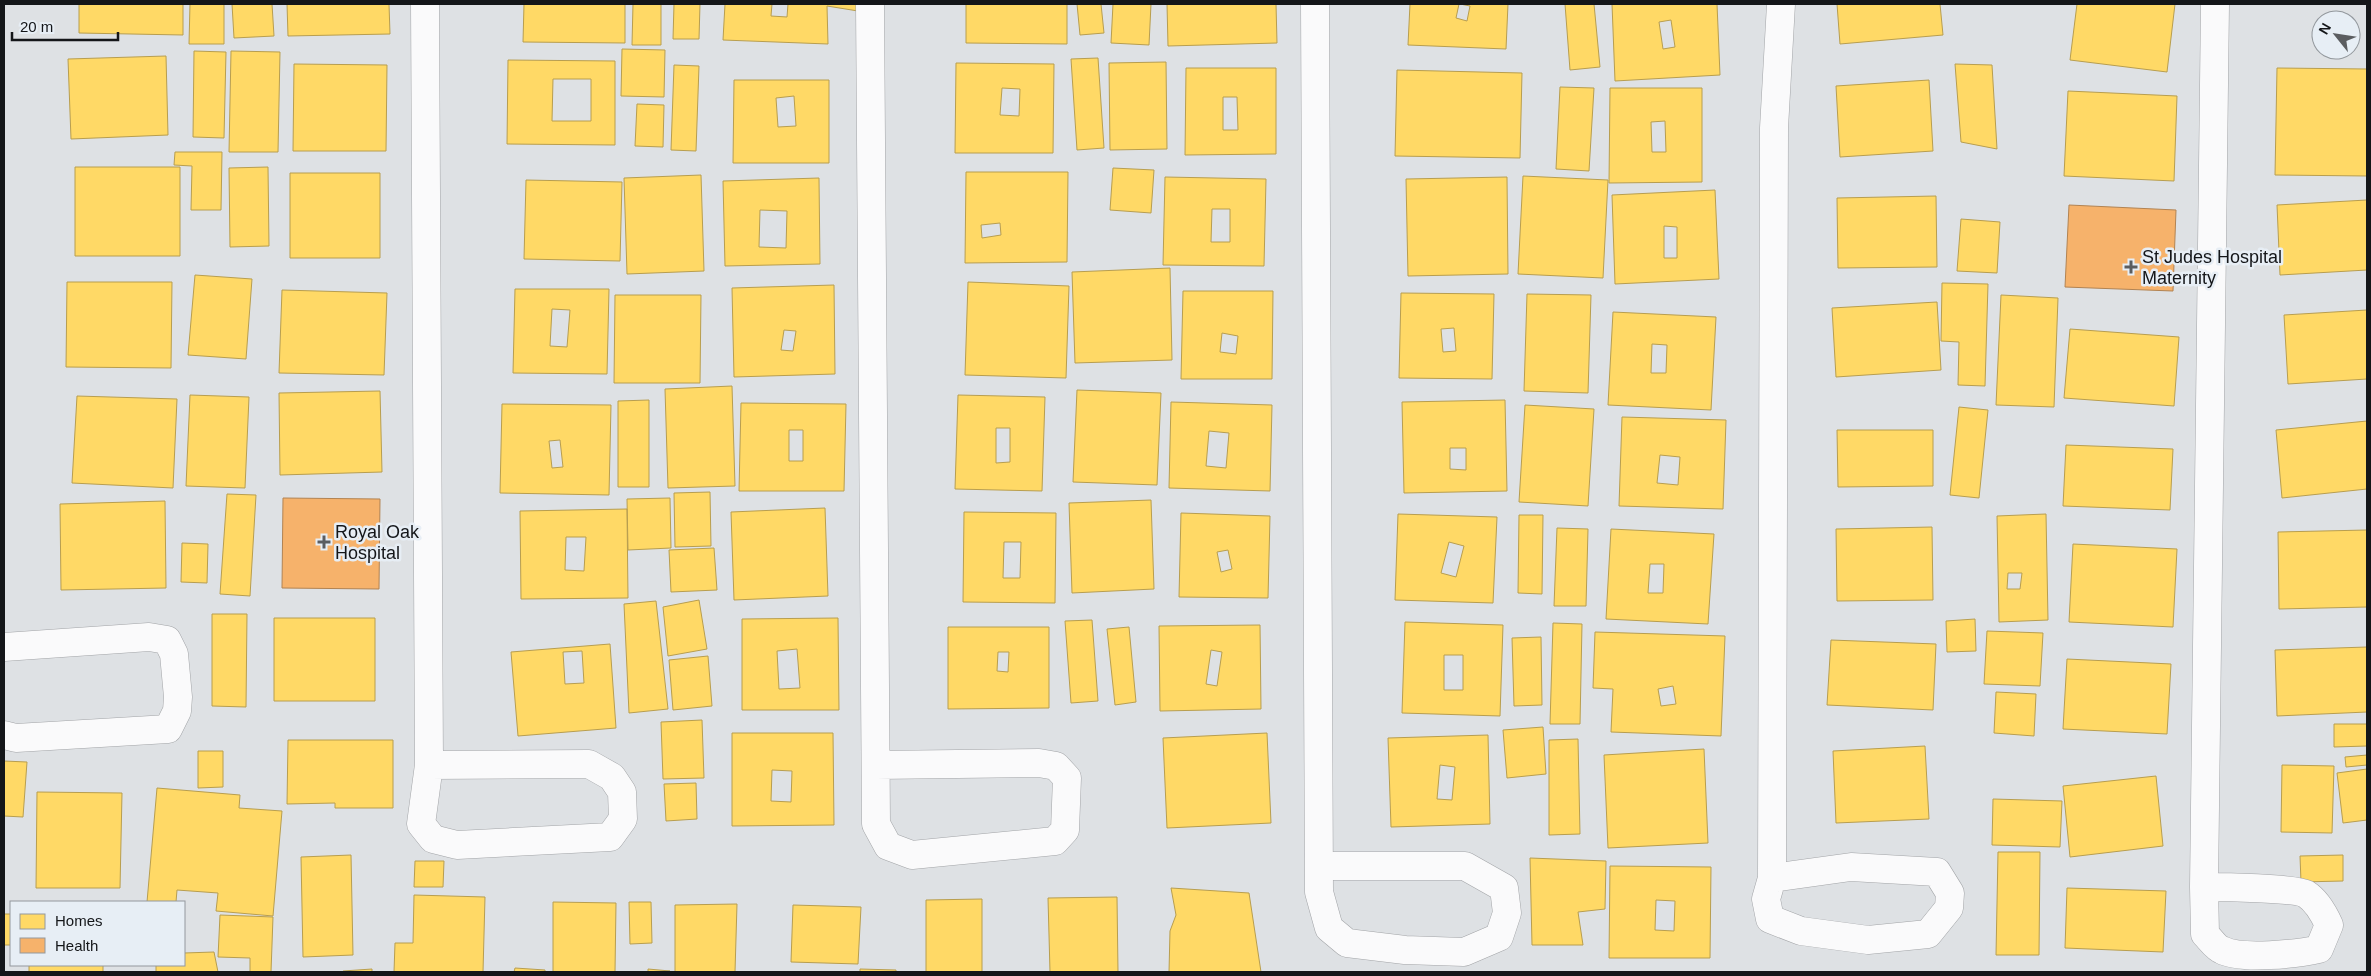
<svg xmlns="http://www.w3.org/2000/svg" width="2371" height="976" font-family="Helvetica,sans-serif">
  <rect width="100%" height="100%" fill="#dee1e4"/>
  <path fill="#ffd966" stroke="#b89e4f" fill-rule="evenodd" d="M 79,4 L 183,4 L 183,35 L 79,33 Z
    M 190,4 L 224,4 L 224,44 L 189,44 Z
    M 232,4 L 272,4 L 274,36 L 234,38 Z
    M 287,4 L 389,4 L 390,34 L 288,36 Z
    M 524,4 L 625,4 L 625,43 L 523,42 Z
    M 633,4 L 661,4 L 661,45 L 632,45 Z
    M 674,4 L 700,4 L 699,39 L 673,39 Z
    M 725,4 L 772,4 L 771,16 L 787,17 L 788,4 L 858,4 L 858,11 L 827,6 L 828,44 L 723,40 Z
    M 966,4 L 1067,4 L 1067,44 L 966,43 Z
    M 1077,4 L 1101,4 L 1104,33 L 1080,35 Z
    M 1113,4 L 1151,4 L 1149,45 L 1111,43 Z
    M 1167,4 L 1276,4 L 1277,43 L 1168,46 Z
    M 1410,4 L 1459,4 L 1456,18 L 1467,21 L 1470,6 L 1460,4 L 1508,4 L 1506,49 L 1408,45 Z
    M 1565,4 L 1594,4 L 1600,67 L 1570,70 Z
    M 1612,4 L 1717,4 L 1720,75 L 1615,81 ZM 1671,20 L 1675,47 L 1663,49 L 1659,22 Z
    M 1837,4 L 1940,4 L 1943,35 L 1840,44 Z
    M 2077,4 L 2175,4 L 2167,72 L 2070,60 Z
    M 622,49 L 665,50 L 664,97 L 621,96 Z
    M 194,51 L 226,52 L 224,138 L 193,137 Z
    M 231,51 L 280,52 L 278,152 L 229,152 Z
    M 166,56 L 168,135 L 71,139 L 68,59 Z
    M 1098,58 L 1104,148 L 1077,150 L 1071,59 Z
    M 508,60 L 615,61 L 615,145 L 507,144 ZM 553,79 L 591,79 L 591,121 L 552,121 Z
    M 1166,62 L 1167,149 L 1110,150 L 1109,63 Z
    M 956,63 L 1054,64 L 1053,153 L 955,153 ZM 1002,88 L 1020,89 L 1019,116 L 1000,115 Z
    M 294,64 L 387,65 L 386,151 L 293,151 Z
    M 1955,64 L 1992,65 L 1997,149 L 1961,142 Z
    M 674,65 L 699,66 L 696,151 L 671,150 Z
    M 1186,68 L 1276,68 L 1276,154 L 1185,155 ZM 1223,97 L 1237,97 L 1238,130 L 1223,130 Z
    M 2277,68 L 2367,69 L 2367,176 L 2275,175 Z
    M 1397,70 L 1522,73 L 1520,158 L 1395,156 Z
    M 734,80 L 829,80 L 829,163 L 733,163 ZM 794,96 L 796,126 L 778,127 L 776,98 Z
    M 1929,80 L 1933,151 L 1840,157 L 1836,86 Z
    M 1560,87 L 1594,88 L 1589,171 L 1556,169 Z
    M 1610,88 L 1702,88 L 1702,182 L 1609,183 ZM 1665,121 L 1666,152 L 1652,152 L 1651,122 Z
    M 2068,91 L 2177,96 L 2174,181 L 2064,176 Z
    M 637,104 L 664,105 L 663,147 L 635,146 Z
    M 175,152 L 222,152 L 221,210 L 191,210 L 192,166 L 174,165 Z
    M 75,167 L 180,167 L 180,256 L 75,256 Z
    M 268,167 L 269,246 L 230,247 L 229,168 Z
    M 1113,168 L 1154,170 L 1151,213 L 1110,210 Z
    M 966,172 L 1068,172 L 1067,262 L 965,263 ZM 1000,223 L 1001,235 L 982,238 L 981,225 Z
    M 290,173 L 380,173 L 380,258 L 290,258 Z
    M 701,175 L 704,271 L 627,274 L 624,178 Z
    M 1523,176 L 1608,180 L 1603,278 L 1518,274 Z
    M 1165,177 L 1266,179 L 1264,266 L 1163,265 ZM 1212,209 L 1230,209 L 1230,242 L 1211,242 Z
    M 1507,177 L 1508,274 L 1408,276 L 1406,179 Z
    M 819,178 L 820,264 L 725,266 L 723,181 ZM 760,210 L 787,211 L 786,248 L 759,247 Z
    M 526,180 L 622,182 L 620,261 L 524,259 Z
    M 1715,190 L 1719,279 L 1615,284 L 1612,195 ZM 1664,226 L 1677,227 L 1677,258 L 1664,258 Z
    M 1936,196 L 1937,267 L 1838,268 L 1837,198 Z
    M 2367,200 L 2367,270 L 2280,275 L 2277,205 Z
    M 1961,219 L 2000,222 L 1997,273 L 1957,271 Z
    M 1170,268 L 1172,360 L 1075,363 L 1072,272 Z
    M 195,275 L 252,279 L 246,359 L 188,355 Z
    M 67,282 L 172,282 L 171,368 L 66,367 Z
    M 968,282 L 1069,286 L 1066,378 L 965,375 Z
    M 1942,283 L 1988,284 L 1985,386 L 1958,385 L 1959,342 L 1941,341 Z
    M 834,285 L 835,374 L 734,377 L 732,288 ZM 784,330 L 796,331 L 793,351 L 781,350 Z
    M 515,289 L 609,289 L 607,374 L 513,373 ZM 552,309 L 570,310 L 567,347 L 550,346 Z
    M 282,290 L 387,293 L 384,375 L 279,373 Z
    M 1183,291 L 1273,291 L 1272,379 L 1181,379 ZM 1222,333 L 1238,336 L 1236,354 L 1220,352 Z
    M 1401,293 L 1494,294 L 1492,379 L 1399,378 ZM 1454,328 L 1456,351 L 1443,352 L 1441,329 Z
    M 1527,294 L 1591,295 L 1588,393 L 1524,391 Z
    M 615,295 L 701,295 L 700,383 L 614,383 Z
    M 2001,295 L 2058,298 L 2054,407 L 1996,405 Z
    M 1937,302 L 1941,370 L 1836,377 L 1832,308 Z
    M 2367,310 L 2367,379 L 2288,384 L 2284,315 Z
    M 1613,312 L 1716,317 L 1711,410 L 1608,405 ZM 1652,344 L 1667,345 L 1666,373 L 1651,373 Z
    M 2070,329 L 2179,337 L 2174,406 L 2064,398 Z
    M 732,386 L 735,486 L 668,488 L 665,389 Z
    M 1077,390 L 1161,393 L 1157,485 L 1073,482 Z
    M 380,391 L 382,472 L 280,475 L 279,393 Z
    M 190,395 L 249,397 L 245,488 L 186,486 Z
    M 958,395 L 1045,397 L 1042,491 L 955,489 ZM 996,428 L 1010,428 L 1010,462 L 996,463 Z
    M 77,396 L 177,399 L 173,488 L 72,483 Z
    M 649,400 L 649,487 L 618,487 L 618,401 Z
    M 1505,400 L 1507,491 L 1404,493 L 1402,402 ZM 1450,448 L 1466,448 L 1466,470 L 1450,469 Z
    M 1171,402 L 1272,405 L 1270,491 L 1169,488 ZM 1209,431 L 1229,433 L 1226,468 L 1206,466 Z
    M 741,403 L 846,404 L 844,491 L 739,491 ZM 789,430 L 803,430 L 803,461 L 789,461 Z
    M 502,404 L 611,405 L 609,495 L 500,493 ZM 560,440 L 563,467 L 552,468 L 549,441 Z
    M 1525,405 L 1594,409 L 1588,506 L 1519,502 Z
    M 1959,407 L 1988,410 L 1979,498 L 1950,495 Z
    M 1622,417 L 1726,420 L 1723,509 L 1619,506 ZM 1660,455 L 1680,457 L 1678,485 L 1657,483 Z
    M 2367,421 L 2367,489 L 2282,498 L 2276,430 Z
    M 1837,430 L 1933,430 L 1933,486 L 1838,487 Z
    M 2066,445 L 2173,449 L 2170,510 L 2063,506 Z
    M 710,492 L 711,546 L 675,547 L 674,493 Z
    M 227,494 L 256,495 L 250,596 L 220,594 Z
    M 670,498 L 671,548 L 628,550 L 627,499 Z
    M 1151,500 L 1154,589 L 1072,593 L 1069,503 Z
    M 165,501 L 166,588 L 61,590 L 60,504 Z
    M 825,508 L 828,596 L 734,600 L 731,512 Z
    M 627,509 L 628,598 L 521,599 L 520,511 ZM 566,537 L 586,537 L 584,571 L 565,570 Z
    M 964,512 L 1056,513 L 1055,603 L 963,602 ZM 1004,542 L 1021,542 L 1020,578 L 1003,578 Z
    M 1181,513 L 1270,516 L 1268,598 L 1179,597 ZM 1228,550 L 1232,569 L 1221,572 L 1217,552 Z
    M 1398,514 L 1497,517 L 1493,603 L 1395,600 ZM 1449,542 L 1464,546 L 1456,577 L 1441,573 Z
    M 2046,514 L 2048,620 L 1999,622 L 1997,516 ZM 2008,573 L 2022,573 L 2020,589 L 2007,589 Z
    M 1519,515 L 1543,515 L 1542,594 L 1518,593 Z
    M 1932,527 L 1933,600 L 1837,601 L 1836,529 Z
    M 1557,528 L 1588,529 L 1586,606 L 1554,606 Z
    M 1611,529 L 1714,534 L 1708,624 L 1606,619 ZM 1650,564 L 1664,564 L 1663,593 L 1648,593 Z
    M 2367,530 L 2367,607 L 2279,609 L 2278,532 Z
    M 182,543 L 208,544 L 207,583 L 181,582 Z
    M 2073,544 L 2177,549 L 2173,627 L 2069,622 Z
    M 714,548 L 717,590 L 671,592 L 669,550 Z
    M 699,600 L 707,649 L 668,656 L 663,607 Z
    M 656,601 L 668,709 L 629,713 L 624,604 Z
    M 212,614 L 247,614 L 246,707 L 212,706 Z
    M 274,618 L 375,618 L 375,701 L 274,701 Z
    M 838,618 L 839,710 L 742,710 L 742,619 ZM 797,649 L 800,688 L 779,689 L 777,651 Z
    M 1975,619 L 1976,651 L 1947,652 L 1946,621 Z
    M 1092,620 L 1098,701 L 1071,703 L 1065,621 Z
    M 1405,622 L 1503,625 L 1500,716 L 1402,713 ZM 1444,655 L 1463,655 L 1463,690 L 1444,690 Z
    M 1553,623 L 1582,624 L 1580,724 L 1550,724 Z
    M 1260,625 L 1261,709 L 1160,711 L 1159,626 ZM 1211,650 L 1222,652 L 1217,686 L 1206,684 Z
    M 948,627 L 1049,627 L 1049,708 L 948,709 ZM 998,652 L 1009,652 L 1008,672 L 997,671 Z
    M 1129,627 L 1136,702 L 1115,705 L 1107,629 Z
    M 1987,631 L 2043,633 L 2040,686 L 1984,684 Z
    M 1595,632 L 1725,636 L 1721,736 L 1611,732 L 1613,689 L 1593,688 ZM 1673,686 L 1676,704 L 1661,706 L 1658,689 Z
    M 1541,637 L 1542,705 L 1514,706 L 1512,638 Z
    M 1831,640 L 1936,644 L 1933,710 L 1827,705 Z
    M 610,644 L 616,728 L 518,736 L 511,652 ZM 582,651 L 584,683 L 565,684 L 563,652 Z
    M 2367,647 L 2367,712 L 2277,716 L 2275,650 Z
    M 708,656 L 712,706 L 673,710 L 669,660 Z
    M 2067,659 L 2171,664 L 2167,734 L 2063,729 Z
    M 1996,692 L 2036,694 L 2034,736 L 1994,733 Z
    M 702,720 L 704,778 L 663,779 L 661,722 Z
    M 2334,724 L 2367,724 L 2367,746 L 2334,747 Z
    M 1543,727 L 1546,774 L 1507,778 L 1503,730 Z
    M 732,733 L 833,733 L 834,825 L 732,826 ZM 772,770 L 792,771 L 791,802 L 771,801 Z
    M 1267,733 L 1271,823 L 1167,828 L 1163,738 Z
    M 1488,735 L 1490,824 L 1391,827 L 1388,738 ZM 1440,765 L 1455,767 L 1452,800 L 1437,799 Z
    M 1578,739 L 1580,834 L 1549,835 L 1549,740 Z
    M 288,740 L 393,740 L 393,808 L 335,808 L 335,803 L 287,804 Z
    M 1925,746 L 1929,819 L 1836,823 L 1833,751 Z
    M 1704,749 L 1708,843 L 1608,848 L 1604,755 Z
    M 198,751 L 223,751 L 223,787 L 198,788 Z
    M 2367,755 L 2367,765 L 2346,767 L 2345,757 Z
    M 4,761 L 27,762 L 23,817 L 4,816 Z
    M 2282,765 L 2334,766 L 2332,833 L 2281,832 Z
    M 2367,769 L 2367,820 L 2343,823 L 2337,773 Z
    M 2156,776 L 2163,846 L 2070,857 L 2063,786 Z
    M 696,783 L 697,819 L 666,821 L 664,784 Z
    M 157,788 L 240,795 L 239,808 L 282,811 L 273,916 L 216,911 L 218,893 L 177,890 L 176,902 L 147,902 Z
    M 37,792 L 122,793 L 120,888 L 36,888 Z
    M 1993,799 L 2062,801 L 2060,847 L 1992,845 Z
    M 1998,852 L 2040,852 L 2039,955 L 1996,955 Z
    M 351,855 L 353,955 L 303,957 L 301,857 Z
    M 2343,855 L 2343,881 L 2301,882 L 2300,856 Z
    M 1530,858 L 1606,861 L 1605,909 L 1578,912 L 1583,945 L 1532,945 Z
    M 415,861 L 444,861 L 443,887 L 414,887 Z
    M 1610,866 L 1711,867 L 1710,958 L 1609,958 ZM 1656,900 L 1675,901 L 1674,931 L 1655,930 Z
    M 1171,888 L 1249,893 L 1261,972 L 1169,972 L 1170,931 L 1176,915 Z
    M 2067,888 L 2166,891 L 2163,952 L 2065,948 Z
    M 414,895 L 485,897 L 483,972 L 394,972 L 395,943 L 413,943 Z
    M 1117,897 L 1118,972 L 1050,972 L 1048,898 Z
    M 982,899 L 982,972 L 926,972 L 926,900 Z
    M 553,902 L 616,903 L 615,972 L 553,972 Z
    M 629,902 L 651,902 L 652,943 L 630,944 Z
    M 737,904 L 735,972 L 675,972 L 675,905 Z
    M 793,905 L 861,907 L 858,964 L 791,962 Z
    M 4,914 L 11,914 L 11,945 L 4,945 Z
    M 220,915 L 273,917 L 271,972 L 250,972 L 250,958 L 218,957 Z
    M 214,952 L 218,972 L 156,972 L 156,965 L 184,965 L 184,953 Z
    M 29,965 L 103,965 L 103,972 L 29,972 Z
    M 515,968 L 545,970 L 545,972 L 514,972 Z
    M 372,969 L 372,972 L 343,972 L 343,971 Z
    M 648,969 L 670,971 L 648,972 Z
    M 860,969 L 896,970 L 896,972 L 860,972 Z"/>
  <path fill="#f6b26b" stroke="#b28352" d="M 2069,205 L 2176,210 L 2173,291 L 2065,287 Z
    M 283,498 L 380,499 L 379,589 L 282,588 Z"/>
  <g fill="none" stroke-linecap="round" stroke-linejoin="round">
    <g stroke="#a2a4a7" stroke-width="29">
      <path id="street" d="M 425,4 L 429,765 L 421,824 L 433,839 L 457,845 L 610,837 L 623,819 L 622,792 L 612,777 L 589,764 L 429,765
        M 870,4 L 876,824 L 888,846 L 912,855 L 1055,841 L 1065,830 L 1067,778 L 1056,766 L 1039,763 L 876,765
        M 1315,4 L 1319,892 L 1329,928 L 1347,943 L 1405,950 L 1464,952 L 1499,937 L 1507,913 L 1504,888 L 1465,866 L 1319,866
        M 4,647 L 149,637 L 167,640 L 174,654 L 178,697 L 177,711 L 168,729 L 16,738 L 4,735
        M 1772,878 L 1851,867 L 1937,872 L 1950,893 L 1949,908 L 1928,934 L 1868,940 L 1801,931 L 1770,919 L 1766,899 L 1772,878 L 1774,128 L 1781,4
        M 2204,887 C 2222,887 2295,888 2306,894 C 2317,901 2324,914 2329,925 L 2319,949 C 2298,954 2241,960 2222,950 C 2216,948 2210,939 2205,934 L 2204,887 L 2215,4"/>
    </g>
    <use href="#street" stroke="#fafafb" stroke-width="28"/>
  </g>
  <g fill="#5b5d60" stroke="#e7eef5" stroke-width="2">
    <path d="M2128.5 259.5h5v5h5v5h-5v5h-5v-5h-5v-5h5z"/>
    <path d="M321.5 534.5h5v5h5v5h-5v5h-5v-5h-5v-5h5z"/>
  </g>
  <g text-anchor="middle" stroke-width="5" stroke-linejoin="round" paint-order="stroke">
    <g font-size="18" fill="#141619" stroke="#e7eef5" text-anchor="start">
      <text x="2142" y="263">St Judes Hospital<tspan x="2142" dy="21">Maternity</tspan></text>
      <text x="335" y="538">Royal Oak<tspan x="335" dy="21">Hospital</tspan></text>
    </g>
  </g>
  <rect width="2371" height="976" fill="none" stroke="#141619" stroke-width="10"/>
  <rect x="10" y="901" width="175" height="65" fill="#e7eef5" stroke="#93989d"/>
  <rect x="20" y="914" width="25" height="15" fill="#ffd966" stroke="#93989d"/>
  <text x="55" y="926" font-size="15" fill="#141619">Homes</text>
  <rect x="20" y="938" width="25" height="15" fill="#f6b26b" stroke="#93989d"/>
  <text x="55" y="951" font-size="15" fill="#141619">Health</text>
  <g transform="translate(2336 35) rotate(300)"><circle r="24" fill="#e7eef5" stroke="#93989d"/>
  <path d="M0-4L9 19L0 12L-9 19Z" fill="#5b5d60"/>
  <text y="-8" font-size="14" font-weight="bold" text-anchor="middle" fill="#141619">N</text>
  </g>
  <path d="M12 32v8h106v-8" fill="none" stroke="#141619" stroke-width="2.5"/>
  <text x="20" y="32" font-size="15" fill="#141619" stroke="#e7eef5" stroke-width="4" paint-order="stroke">20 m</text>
</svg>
